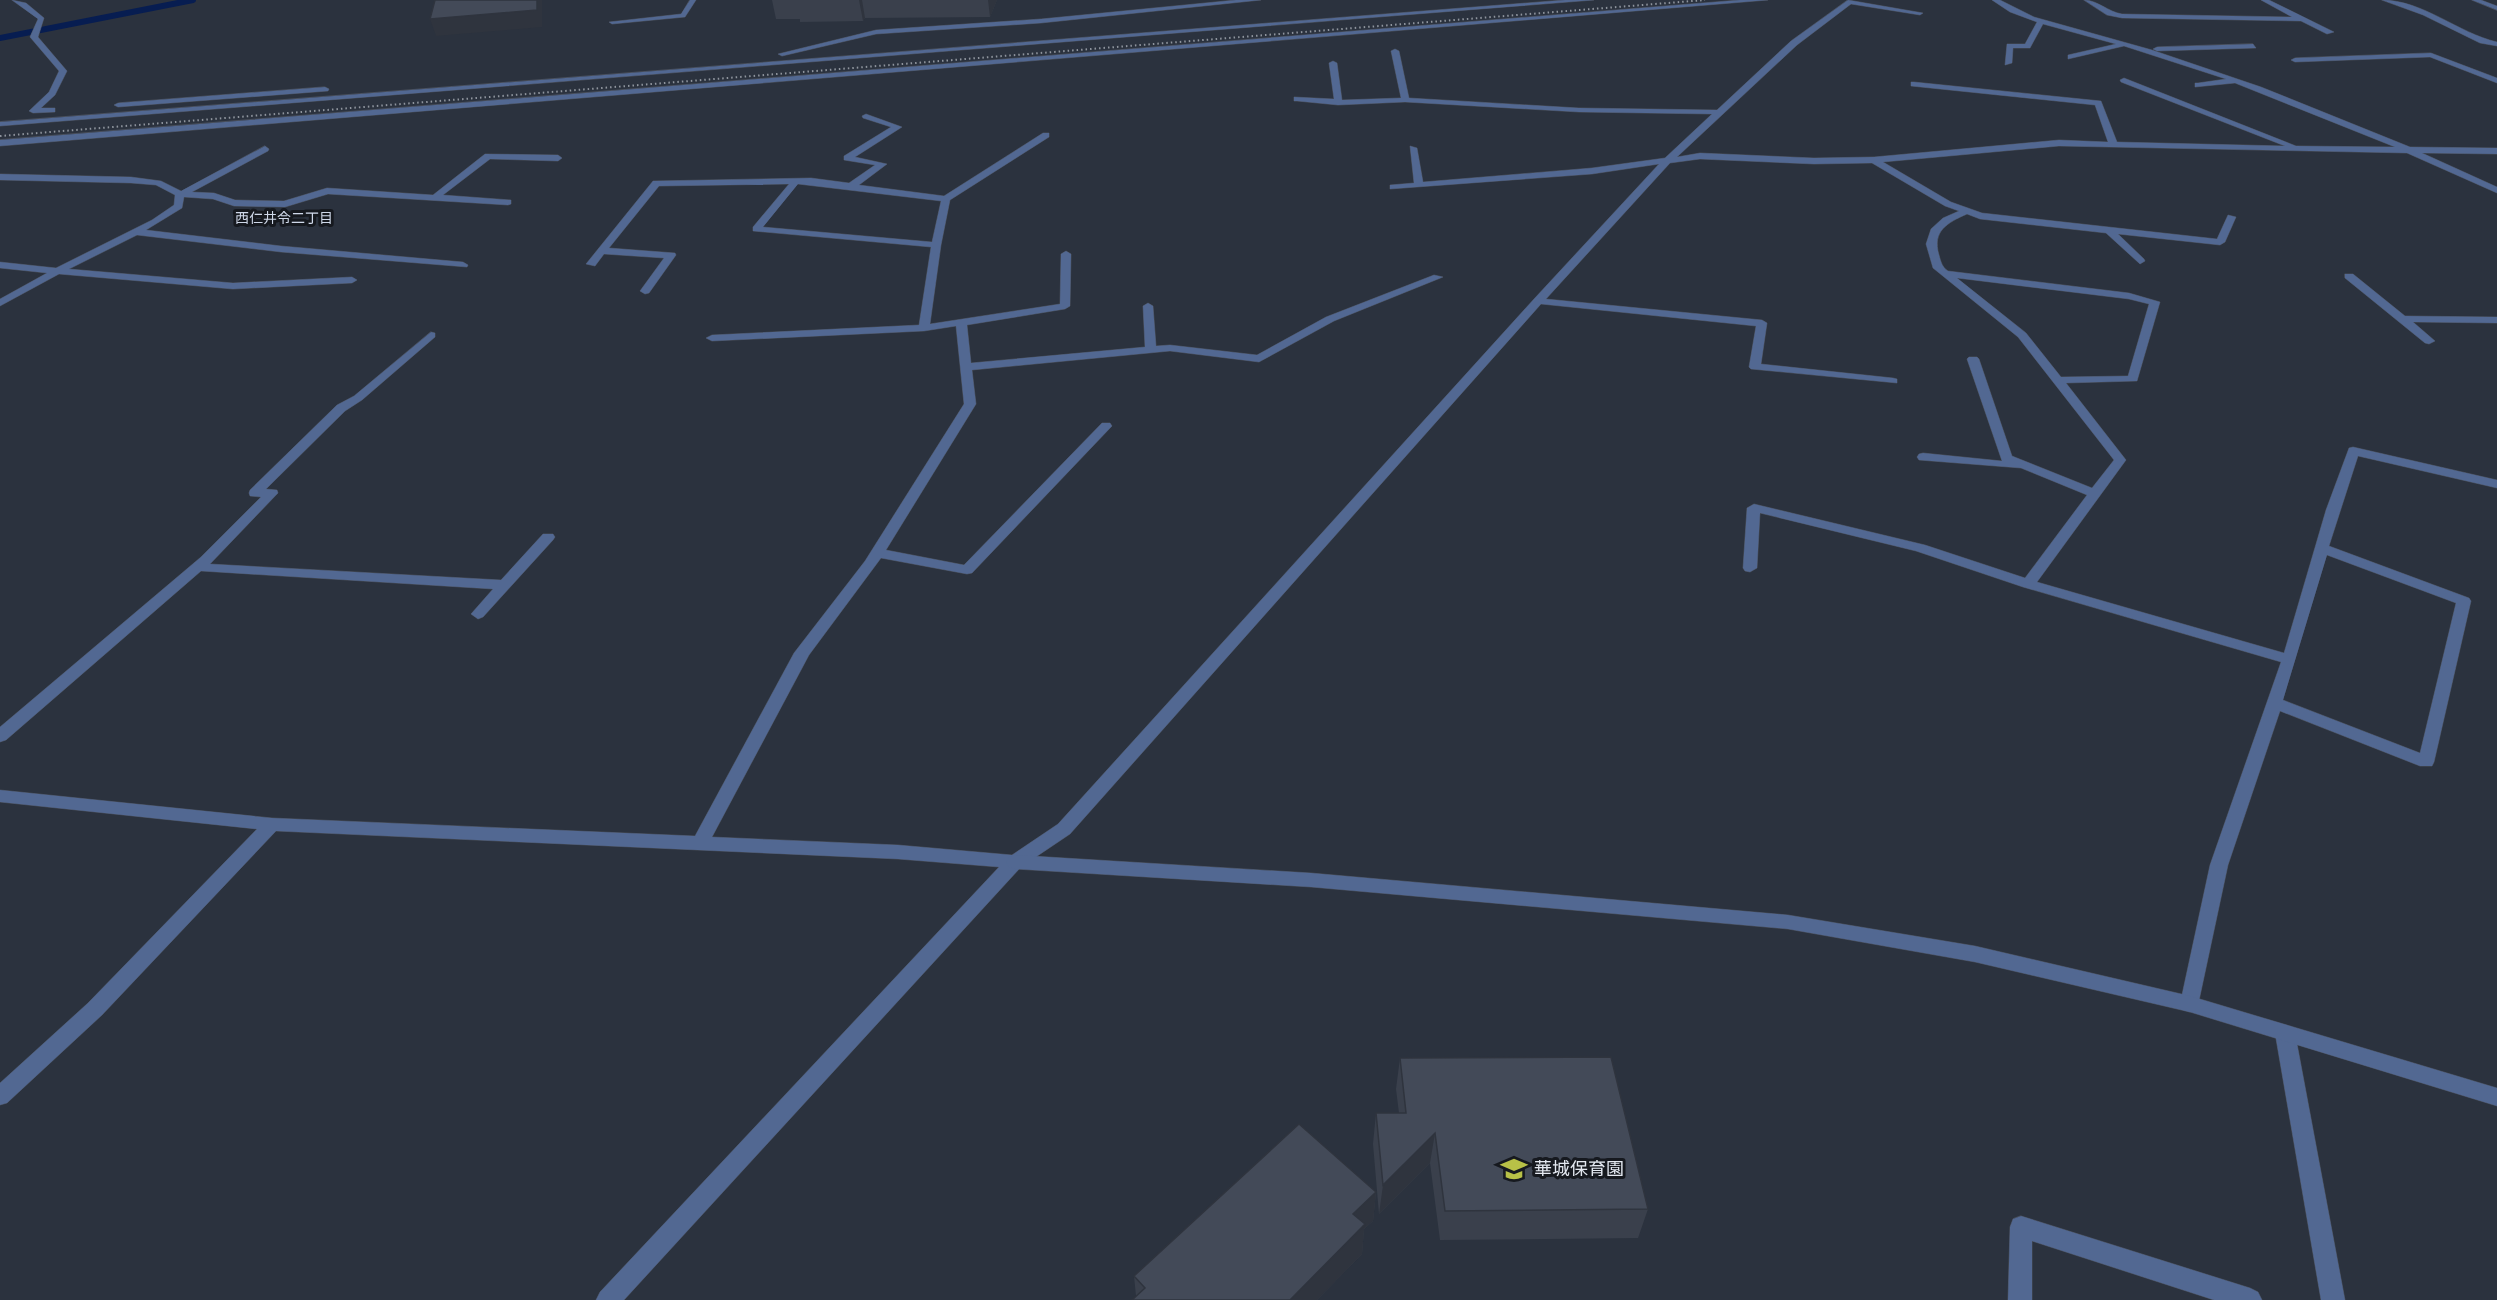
<svg xmlns="http://www.w3.org/2000/svg" width="2497" height="1300" font-family="'Roboto Condensed','Noto Sans JP',sans-serif">
  <rect width="100%" height="100%" fill="#2b323e"/>
  <g fill="none" stroke-linecap="round" stroke-linejoin="round">
    <path stroke="#071d51" stroke-width="6" d="M 0,38 L 193,0"/>
    <g stroke="#494f5b" stroke-width="1">
      <path id="minor" d="M 12,0 L 26,3 L 44,18 L 38,37 L 67,71 L 55,95 L 41,108 L 55,108 L 55,112 L 33,113 L 29,111 L 49,92 L 59,71 L 30,37 L 38,19 Z
        M 690,0 L 696,0 L 685,17 L 612,24 L 609,22 L 681,14 Z
        M 1236,0 L 1261,0 L 1041,23 L 876,34 L 782,56 L 778,54 L 876,30 L 1041,19 Z
        M 1565,0 L 1594,0 L 0,126 L 0,122 Z
        M 1740,0 L 1768,0 L 0,146 L 0,140 Z
        M 1848,0 L 1923,13 L 1920,15 L 1851,4 L 1797,45 L 1677,157 L 1700,153 L 1814,158 L 1874,157 L 2059,140 L 2108,142 L 2095,105 L 1911,86 L 1911,82 L 1914,82 L 2101,101 L 2117,142 L 2285,146 L 2121,82 L 2120,80 L 2124,78 L 2296,146 L 2395,147 L 2235,83 L 2195,87 L 2195,83 L 2198,83 L 2226,79 L 2124,46 L 2068,59 L 2068,55 L 2116,44 L 2043,24 L 2030,48 L 2013,48 L 2012,63 L 2005,65 L 2007,44 L 2025,44 L 2037,22 L 2010,12 L 1992,0 L 2000,0 L 2034,17 L 2152,50 L 2261,87 L 2410,147 L 2497,148 L 2497,154 L 2422,153 L 2497,187 L 2497,193 L 2407,153 L 2059,146 L 1883,162 L 1951,202 L 1982,213 L 2217,239 L 2228,215 L 2236,217 L 2225,242 L 2220,245 L 2118,234 L 2144,259 L 2145,261 L 2140,264 L 2106,233 L 1980,219 L 1967,214 C 1947,223 1932,231 1939,255 C 1941,262 1942,267 1948,271 L 2129,293 L 2160,302 L 2137,381 L 2066,383 L 2126,460 L 2037,582 L 2284,653 L 2326,510 L 2349,448 L 2353,447 L 2497,480 L 2497,488 L 2358,456 L 2329,546 L 2469,598 L 2471,601 L 2434,762 L 2432,766 L 2420,766 L 2280,711 L 2228,865 L 2197,1010 L 2190,1012 L 2183,1010 L 2180,1004 L 2210,865 L 2281,662 L 2023,587 L 1916,551 L 1760,513 L 1757,568 L 1750,572 L 1745,571 L 1743,568 L 1747,508 L 1754,504 L 1925,545 L 2025,578 L 2087,495 L 2021,468 L 1919,460 L 1917,457 L 1919,454 L 1923,453 L 2002,461 L 1967,359 L 1969,357 L 1977,357 L 1979,359 L 2012,456 L 2092,488 L 2114,460 L 2018,337 L 1933,268 L 1926,244 L 1931,229 L 1943,218 L 1959,211 L 1945,206 L 1872,163 L 1814,164 L 1700,159 L 1670,163 L 1546,299 L 1762,320 L 1767,323 L 1761,364 L 1893,378 L 1897,379 L 1897,383 L 1751,369 L 1749,367 L 1756,326 L 1541,304 L 1070,834 L 1021,867 L 624,1300 L 596,1300 L 600,1292 L 999,867 L 898,859 L 276,831 L 102,1015 L 7,1103 L 0,1105 L 0,1083 L 88,1003 L 257,829 L 0,802 L 0,790 L 272,818 L 695,836 L 794,653 L 865,561 L 964,404 L 956,326 L 924,331 L 712,341 L 706,338 L 712,335 L 919,325 L 931,247 L 753,231 L 753,227 L 789,184 L 659,186 L 609,248 L 675,253 L 676,255 L 649,293 L 645,294 L 640,291 L 664,258 L 604,254 L 595,266 L 586,264 L 653,181 L 811,178 L 849,183 L 875,165 L 844,160 L 844,156 L 891,127 L 863,118 L 862,116 L 866,114 L 902,127 L 855,157 L 887,164 L 859,185 L 944,196 L 1043,133 L 1049,133 L 1049,137 L 950,200 L 941,245 L 930,324 L 1060,304 L 1061,254 L 1066,251 L 1071,254 L 1070,306 L 1065,309 L 967,325 L 971,363 L 1145,347 L 1143,306 L 1148,303 L 1153,306 L 1156,346 L 1170,345 L 1257,355 L 1326,317 L 1434,275 L 1443,277 L 1334,321 L 1259,362 L 1170,351 L 972,370 L 976,404 L 886,550 L 964,565 L 1102,423 L 1110,423 L 1112,426 L 972,573 L 967,574 L 881,558 L 809,655 L 712,837 L 898,845 L 1012,855 L 1058,824 L 1534,299 L 1659,164 L 1592,174 L 1390,189 L 1390,185 L 1414,183 L 1410,146 L 1417,148 L 1423,182 L 1592,168 L 1665,158 L 1712,114 L 1579,112 L 1405,102 L 1338,105 L 1297,101 L 1294,101 L 1294,97 L 1334,99 L 1329,63 L 1333,61 L 1337,63 L 1342,100 L 1401,98 L 1391,51 L 1395,49 L 1399,51 L 1409,98 L 1579,108 L 1717,110 L 1791,41 ZM 798,184 L 941,201 L 932,242 L 763,227 ZM 1957,278 L 2129,299 L 2149,304 L 2128,376 L 2061,377 L 2026,333 ZM 2327,555 L 2456,603 L 2420,753 L 2283,700 Z
        M 2084,0 C 2098,0 2108,12 2122,14 L 2292,17 L 2261,0 L 2269,0 L 2334,32 L 2327,34 L 2301,21 L 2122,18 L 2107,15 Z
        M 2382,0 C 2423,0 2458,33 2497,42 L 2497,46 L 2480,43 L 2423,15 Z
        M 2472,0 L 2481,0 L 2497,6 L 2497,10 Z
        M 2253,44 L 2256,48 L 2157,51 L 2153,49 L 2157,47 Z
        M 2431,53 L 2497,78 L 2497,83 L 2430,57 L 2295,62 L 2291,60 L 2295,58 Z
        M 325,87 L 329,89 L 328,91 L 118,107 L 114,105 L 118,103 Z
        M 265,146 L 269,149 L 268,151 L 192,192 L 214,193 L 235,200 L 284,201 L 327,188 L 433,195 L 485,154 L 558,155 L 562,158 L 558,161 L 490,159 L 443,195 L 511,200 L 511,204 L 508,205 L 328,194 L 285,207 L 234,206 L 213,199 L 184,197 L 182,208 L 146,230 L 281,246 L 463,262 L 468,265 L 467,267 L 281,252 L 137,235 L 69,269 L 233,283 L 352,277 L 357,280 L 352,283 L 233,289 L 59,274 L 0,306 L 0,299 L 47,273 L 0,268 L 0,262 L 56,268 L 152,220 L 174,205 L 175,195 L 156,185 L 131,183 L 0,180 L 0,174 L 131,177 L 161,181 L 181,191 Z
        M 2345,274 L 2353,274 L 2405,316 L 2497,317 L 2497,323 L 2413,322 L 2435,341 L 2429,344 L 2425,343 L 2345,278 Z
        M 431,332 L 435,333 L 435,337 L 362,400 L 345,411 L 266,489 L 277,490 L 278,493 L 210,564 L 501,580 L 543,534 L 553,534 L 555,537 L 553,540 L 483,617 L 478,619 L 471,614 L 493,589 L 201,571 L 6,740 L 0,742 L 0,727 L 201,557 L 261,497 L 250,496 L 249,493 L 250,490 L 337,405 L 354,396 Z
        M 2285,1025 L 2292,1027 L 2295,1033 L 2345,1300 L 2321,1300 L 2275,1033 L 2278,1027 Z
        M 2021,1216 L 2250,1288 L 2258,1292 L 2262,1300 L 2214,1300 L 2032,1241 L 2032,1300 L 2008,1300 L 2010,1227 L 2013,1219 Z"/>
    </g>
    <g stroke="#494f5b" stroke-width="1">
      <path id="tertiary" d="M 1015,855 L 1311,873 L 1788,915 L 1975,946 L 2190,996 L 2497,1088 L 2497,1106 L 2190,1012 L 1975,962 L 1788,929 L 1311,887 L 1015,869 L 1009,867 L 1006,862 L 1009,857 Z"/>
    </g>
    <use href="#minor" fill="#526892" fill-rule="evenodd"/>
    <use href="#tertiary" fill="#526892" fill-rule="evenodd"/>
    <path stroke="#8f959e" stroke-width="2" stroke-dasharray="1.5 3" stroke-linecap="butt" d="M 0,136 L 1705,0"/>
  </g>
  <path fill="#3a404c" d="M 772,0 L 997,0 L 990,17 L 865,18 L 863,21 L 800,22 L 800,19 L 776,19 Z
    M 1400,1058 L 1648,1209 L 1638,1238 L 1440,1240 L 1430,1163 L 1379,1214 L 1373,1144 L 1376,1113 L 1399,1113 L 1396,1089 Z
    M 1376,1192 L 1373,1221 L 1364,1229 L 1362,1254 L 1317,1300 L 1132,1300 L 1136,1296 L 1134,1276 Z"/>
  <path fill="#2f343e" d="M 537,0 L 542,0 L 542,27 L 436,36 L 430,19 Z
    M 859,0 L 862,0 L 865,18 L 863,21 Z
    M 988,0 L 997,0 L 990,17 Z
    M 1435,1133 L 1430,1163 L 1379,1214 L 1383,1185 Z
    M 1376,1192 L 1373,1221 L 1364,1229 L 1362,1254 L 1317,1300 L 1290,1300 L 1353,1214 Z"/>
  <path fill="#434a58" stroke="#2f343e" stroke-width="1.5" d="M 435,0 L 537,0 L 537,10 L 430,19 Z
    M 1611,1057 L 1648,1209 L 1445,1211 L 1435,1133 L 1383,1185 L 1376,1113 L 1406,1113 L 1400,1058 Z
    M 1299,1124 L 1376,1192 L 1353,1214 L 1365,1224 L 1290,1300 L 1132,1300 L 1145,1288 L 1134,1276 Z"/>
  <defs>
    <g id="school-bare" transform="scale(2.07)"><path d="M0-5L7-2L0 1L-7-2ZM-4 1L0 2.5L4 1V4Q0 6-4 4Z" fill="#b8c147" stroke="#16191f" stroke-width="2.5" paint-order="stroke"/></g>
  </defs>
  <g fill-rule="evenodd">
    <use href="#school-bare" x="1514" y="1169"/>
  </g>
  <g text-anchor="middle" stroke-width="6" stroke-linejoin="round" paint-order="stroke">
    <g font-size="14" fill="#cfd8e9" stroke="#16191f">
      <text x="284" y="223">西仁井令二丁目</text>
    </g>
    <g font-size="18" fill="#e4e9f1" stroke="#16191f" text-anchor="start">
      <text x="1534" y="1175">華城保育園</text>
    </g>
  </g>
</svg>
